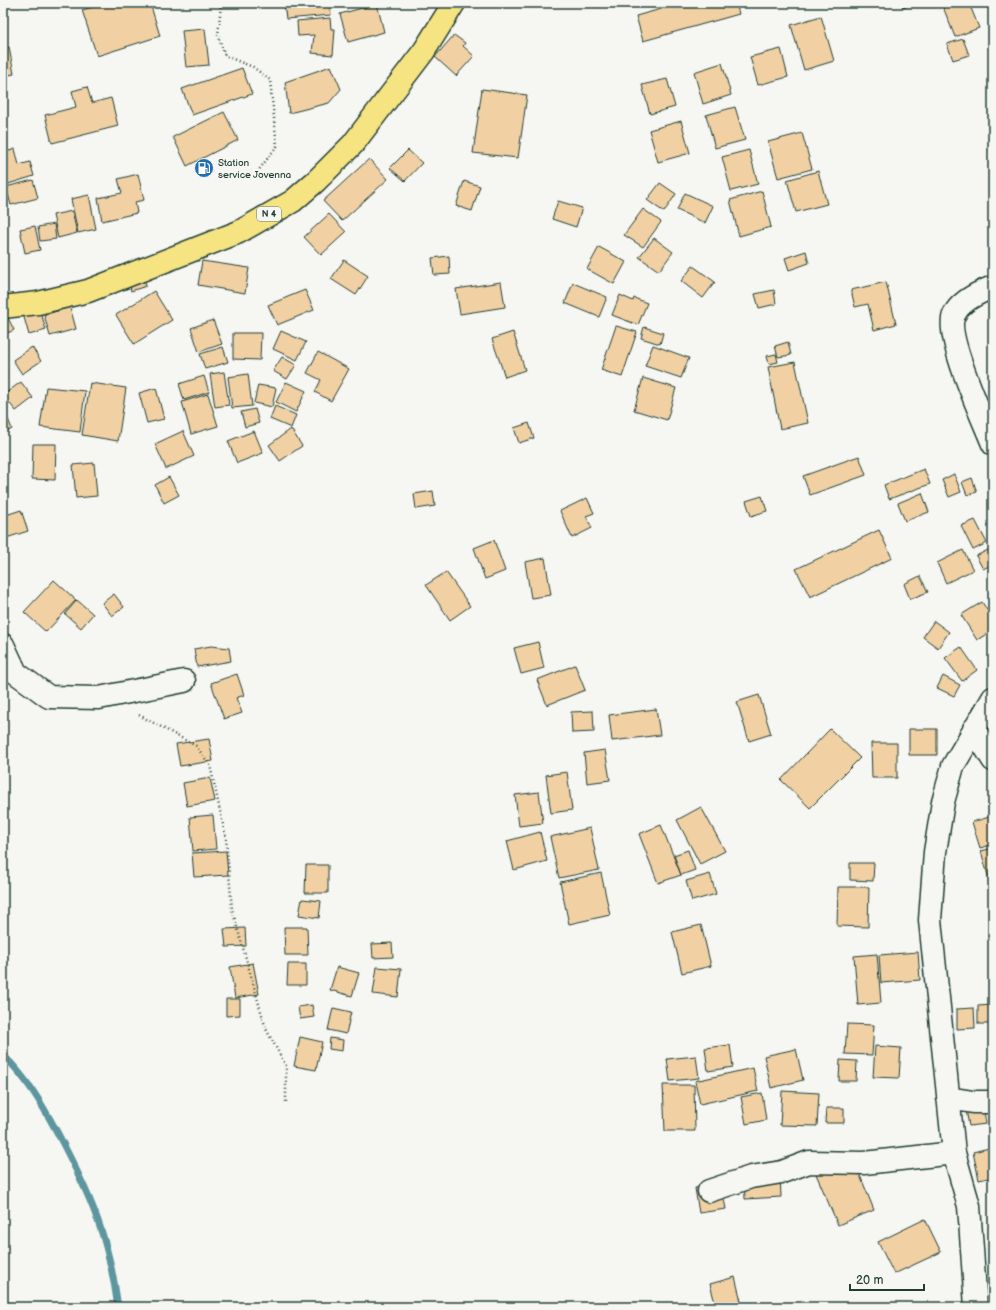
<svg xmlns="http://www.w3.org/2000/svg" width="996" height="1310" font-family="'Balsamiq Sans',sans-serif">
  <rect width="100%" height="100%" fill="#f6f6f2"/>
  <filter id="ink" filterUnits="userSpaceOnUse"><feTurbulence type="fractalNoise" baseFrequency=".025" numOctaves="2"/><feDisplacementMap in="SourceGraphic" scale="8" xChannelSelector="R" yChannelSelector="G"/><feConvolveMatrix kernelMatrix="1 2 1 2 8 2 1 2 1" color-interpolation-filters="sRGB"/></filter>
  <g filter="url(#ink)">
    <g fill="none" stroke-linecap="round" stroke-linejoin="round">
      <path stroke="#5d969f" stroke-width="7" d="M 3,1055 C 26,1077 42,1104 57,1132 C 72,1161 87,1190 98,1221 C 108,1249 114,1278 118,1307"/>
    </g>
    <path fill="#f1d1a3" stroke="#1f3d34" d="M 91,3 L 150,3 L 160,36 L 97,56 L 82,10 L 93,7 Z
      M 284,3 L 330,3 L 331,15 L 286,19 Z
      M 379,3 L 393,3 L 393,4 L 379,6 Z
      M 683,3 L 736,3 L 739,14 L 643,41 L 636,16 Z
      M 901,3 L 918,3 L 903,8 Z
      M 953,3 L 969,3 L 979,28 L 955,37 L 943,7 Z
      M 982,3 L 993,3 L 993,4 L 983,7 Z
      M 377,4 L 384,32 L 348,42 L 340,14 Z
      M 821,16 L 834,61 L 804,70 L 791,25 Z
      M 330,18 L 331,29 L 335,29 L 333,55 L 312,53 L 314,35 L 298,36 L 297,21 Z
      M 205,29 L 209,65 L 186,67 L 182,31 Z
      M 454,35 L 465,43 L 463,46 L 474,56 L 456,76 L 435,57 Z
      M 963,39 L 969,55 L 953,60 L 947,44 Z
      M 9,47 L 14,74 L 3,76 L 3,48 Z
      M 781,49 L 788,77 L 758,85 L 750,57 Z
      M 722,63 L 731,95 L 703,104 L 694,72 Z
      M 331,66 L 341,89 L 329,103 L 289,113 L 285,82 Z
      M 242,68 L 252,94 L 192,115 L 182,89 Z
      M 667,79 L 675,107 L 650,114 L 642,85 Z
      M 87,87 L 92,103 L 111,98 L 118,126 L 52,143 L 45,115 L 76,107 L 72,91 Z
      M 482,89 L 527,95 L 518,158 L 473,153 Z
      M 735,107 L 745,140 L 715,148 L 706,115 Z
      M 224,112 L 238,140 L 187,166 L 173,137 Z
      M 681,121 L 690,153 L 658,162 L 649,130 Z
      M 802,133 L 812,169 L 778,178 L 768,142 Z
      M 15,149 L 19,165 L 30,162 L 34,176 L 5,185 L 3,176 L 3,153 Z
      M 408,150 L 422,163 L 405,181 L 390,168 Z
      M 749,150 L 758,184 L 731,191 L 722,157 Z
      M 369,159 L 388,179 L 342,221 L 323,201 Z
      M 818,171 L 827,204 L 796,212 L 787,180 Z
      M 138,174 L 144,200 L 135,202 L 137,213 L 102,221 L 98,198 L 122,193 L 118,179 Z
      M 33,180 L 38,198 L 11,205 L 6,187 Z
      M 464,181 L 480,186 L 472,211 L 456,206 Z
      M 660,183 L 676,194 L 664,212 L 647,200 Z
      M 762,191 L 771,227 L 739,236 L 730,200 Z
      M 3,193 L 4,193 L 7,206 L 3,207 Z
      M 685,193 L 713,206 L 705,223 L 677,210 Z
      M 89,195 L 96,229 L 78,233 L 71,199 Z
      M 558,201 L 582,208 L 576,227 L 552,219 Z
      M 643,209 L 661,222 L 643,247 L 624,235 Z
      M 72,211 L 77,233 L 58,238 L 53,215 Z
      M 329,214 L 346,232 L 321,255 L 304,237 Z
      M 54,224 L 56,239 L 40,241 L 38,227 Z
      M 35,226 L 40,250 L 25,253 L 20,229 Z
      M 654,238 L 673,252 L 659,271 L 639,257 Z
      M 599,247 L 626,262 L 614,284 L 587,269 Z
      M 806,251 L 809,263 L 789,270 L 785,258 Z
      M 449,256 L 450,274 L 434,275 L 432,258 Z
      M 344,260 L 368,276 L 356,295 L 331,279 Z
      M 202,261 L 249,268 L 245,293 L 198,285 Z
      M 141,266 L 146,286 L 131,291 L 126,270 Z
      M 693,266 L 715,282 L 703,298 L 681,281 Z
      M 501,282 L 505,307 L 460,314 L 456,289 Z
      M 886,282 L 896,324 L 874,330 L 868,304 L 855,307 L 851,290 Z
      M 573,283 L 607,297 L 599,317 L 565,303 Z
      M 305,290 L 314,310 L 277,325 L 268,305 Z
      M 774,290 L 776,304 L 759,308 L 755,294 Z
      M 154,291 L 172,320 L 134,344 L 116,315 Z
      M 620,295 L 633,301 L 634,298 L 647,303 L 638,325 L 612,315 Z
      M 37,299 L 46,330 L 29,335 L 20,303 Z
      M 70,307 L 76,329 L 50,336 L 44,315 Z
      M 8,318 L 14,330 L 3,335 L 3,320 Z
      M 213,320 L 222,344 L 199,352 L 191,328 Z
      M 616,326 L 637,332 L 622,377 L 601,370 Z
      M 644,327 L 663,333 L 660,344 L 641,338 Z
      M 281,331 L 306,342 L 297,360 L 273,349 Z
      M 513,332 L 525,370 L 505,377 L 492,339 Z
      M 233,333 L 261,333 L 260,360 L 233,359 Z
      M 788,342 L 791,355 L 778,357 L 775,346 Z
      M 653,345 L 689,358 L 681,378 L 645,366 Z
      M 32,347 L 41,361 L 22,374 L 13,360 Z
      M 223,347 L 228,362 L 205,369 L 200,354 Z
      M 318,352 L 349,369 L 331,401 L 315,392 L 321,380 L 307,373 Z
      M 776,354 L 778,362 L 769,364 L 767,356 Z
      M 282,357 L 296,365 L 287,379 L 273,371 Z
      M 795,362 L 808,423 L 780,429 L 768,367 Z
      M 224,372 L 229,405 L 215,407 L 210,374 Z
      M 248,374 L 252,406 L 232,408 L 228,377 Z
      M 204,376 L 209,392 L 184,400 L 179,384 Z
      M 643,378 L 676,388 L 667,420 L 634,410 Z
      M 21,382 L 33,398 L 16,411 L 3,395 Z
      M 286,382 L 306,391 L 296,412 L 276,402 Z
      M 90,383 L 126,388 L 118,441 L 82,435 Z
      M 258,385 L 276,388 L 272,407 L 254,403 Z
      M 46,387 L 85,391 L 80,432 L 40,427 Z
      M 156,388 L 164,419 L 147,423 L 139,393 Z
      M 208,394 L 218,426 L 191,434 L 182,402 Z
      M 275,406 L 296,415 L 291,428 L 270,419 Z
      M 3,407 L 12,429 L 3,434 Z
      M 255,409 L 259,423 L 245,427 L 241,412 Z
      M 529,423 L 534,438 L 519,443 L 514,428 Z
      M 291,429 L 302,446 L 280,461 L 269,445 Z
      M 183,431 L 194,456 L 166,469 L 155,444 Z
      M 254,431 L 263,453 L 237,463 L 228,441 Z
      M 33,444 L 56,444 L 55,480 L 32,479 Z
      M 859,456 L 866,475 L 810,495 L 803,476 Z
      M 94,463 L 97,496 L 76,498 L 73,465 Z
      M 924,469 L 930,484 L 889,499 L 884,485 Z
      M 954,474 L 961,492 L 949,497 L 942,480 Z
      M 169,477 L 179,495 L 164,503 L 155,485 Z
      M 972,478 L 977,492 L 967,495 L 962,482 Z
      M 433,491 L 435,506 L 416,509 L 414,494 Z
      M 922,493 L 929,512 L 905,521 L 898,503 Z
      M 762,496 L 767,511 L 751,516 L 746,501 Z
      M 587,498 L 594,513 L 586,516 L 592,528 L 572,538 L 560,511 Z
      M 21,510 L 28,531 L 3,539 L 3,516 Z
      M 975,520 L 987,543 L 973,550 L 961,526 Z
      M 879,530 L 892,558 L 810,597 L 796,569 Z
      M 494,540 L 505,571 L 485,579 L 474,548 Z
      M 990,549 L 993,556 L 993,564 L 983,569 L 976,556 Z
      M 963,550 L 973,570 L 946,583 L 937,563 Z
      M 545,558 L 551,595 L 531,598 L 525,562 Z
      M 446,572 L 470,606 L 450,620 L 426,585 Z
      M 920,576 L 928,592 L 910,599 L 904,584 Z
      M 54,580 L 76,600 L 46,632 L 24,612 Z
      M 114,594 L 124,607 L 112,616 L 102,603 Z
      M 77,600 L 93,614 L 81,628 L 65,614 Z
      M 982,602 L 987,610 L 993,606 L 993,630 L 977,640 L 961,615 Z
      M 934,621 L 949,632 L 938,648 L 923,637 Z
      M 538,642 L 544,668 L 521,674 L 514,648 Z
      M 211,646 L 229,648 L 231,661 L 197,667 L 194,649 Z
      M 961,647 L 977,670 L 962,681 L 945,658 Z
      M 575,665 L 585,690 L 547,705 L 537,680 Z
      M 237,674 L 244,695 L 236,698 L 242,713 L 224,719 L 211,683 Z
      M 943,676 L 960,685 L 954,696 L 937,688 Z
      M 759,695 L 771,734 L 749,741 L 737,702 Z
      M 656,709 L 660,735 L 612,741 L 609,715 Z
      M 593,711 L 594,732 L 572,733 L 571,712 Z
      M 830,729 L 860,758 L 810,808 L 781,780 Z
      M 909,729 L 937,729 L 937,755 L 909,755 Z
      M 209,739 L 213,761 L 180,766 L 176,744 Z
      M 871,743 L 897,743 L 897,778 L 872,778 Z
      M 605,750 L 610,780 L 587,783 L 584,753 Z
      M 567,772 L 572,810 L 551,813 L 546,775 Z
      M 210,778 L 215,801 L 187,806 L 183,783 Z
      M 539,792 L 543,823 L 519,826 L 515,795 Z
      M 701,807 L 725,851 L 700,864 L 677,820 Z
      M 213,815 L 216,849 L 193,851 L 190,817 Z
      M 993,816 L 993,844 L 980,848 L 972,822 Z
      M 661,825 L 681,875 L 658,883 L 639,834 Z
      M 590,828 L 599,870 L 559,878 L 550,837 Z
      M 540,832 L 547,861 L 514,870 L 507,841 Z
      M 993,848 L 993,893 L 981,851 Z
      M 688,850 L 695,870 L 681,875 L 674,855 Z
      M 226,851 L 228,875 L 194,877 L 192,853 Z
      M 850,863 L 874,863 L 873,881 L 850,880 Z
      M 306,865 L 328,865 L 328,893 L 305,893 Z
      M 601,873 L 610,915 L 569,924 L 560,882 Z
      M 710,874 L 716,894 L 692,901 L 686,881 Z
      M 838,887 L 869,887 L 868,927 L 837,926 Z
      M 302,899 L 321,901 L 319,918 L 299,915 Z
      M 701,925 L 711,966 L 682,973 L 672,932 Z
      M 284,927 L 307,927 L 308,955 L 285,955 Z
      M 245,928 L 246,946 L 226,947 L 224,929 Z
      M 392,943 L 393,957 L 373,958 L 372,944 Z
      M 918,952 L 920,980 L 881,983 L 879,955 Z
      M 877,954 L 881,1003 L 858,1005 L 854,956 Z
      M 253,963 L 259,994 L 235,998 L 230,967 Z
      M 288,964 L 306,964 L 306,985 L 287,985 Z
      M 337,967 L 359,973 L 352,996 L 330,990 Z
      M 377,967 L 401,969 L 398,997 L 373,994 Z
      M 226,999 L 240,999 L 240,1015 L 226,1016 Z
      M 312,1005 L 314,1017 L 300,1019 L 298,1007 Z
      M 992,1005 L 993,1024 L 978,1024 L 978,1006 Z
      M 333,1008 L 351,1012 L 346,1034 L 328,1030 Z
      M 974,1008 L 975,1028 L 957,1029 L 957,1009 Z
      M 847,1024 L 874,1025 L 872,1055 L 845,1054 Z
      M 300,1037 L 322,1042 L 316,1070 L 294,1066 Z
      M 330,1038 L 343,1040 L 342,1051 L 329,1049 Z
      M 730,1045 L 733,1067 L 708,1071 L 705,1048 Z
      M 875,1046 L 901,1048 L 899,1078 L 873,1077 Z
      M 796,1049 L 803,1080 L 771,1088 L 764,1056 Z
      M 696,1056 L 699,1078 L 670,1081 L 667,1059 Z
      M 840,1060 L 857,1061 L 856,1081 L 839,1081 Z
      M 753,1068 L 758,1091 L 700,1104 L 695,1081 Z
      M 663,1085 L 694,1085 L 695,1131 L 665,1131 Z
      M 782,1091 L 819,1093 L 817,1126 L 780,1125 Z
      M 981,1091 L 986,1124 L 969,1126 L 963,1093 Z
      M 762,1093 L 766,1120 L 746,1124 L 741,1097 Z
      M 826,1108 L 844,1108 L 844,1123 L 825,1123 Z
      M 993,1147 L 993,1177 L 979,1180 L 973,1152 Z
      M 853,1158 L 874,1210 L 838,1225 L 816,1174 Z
      M 780,1174 L 781,1197 L 745,1199 L 744,1176 Z
      M 721,1184 L 726,1209 L 699,1213 L 695,1188 Z
      M 925,1219 L 941,1252 L 894,1274 L 878,1242 Z
      M 735,1277 L 741,1301 L 716,1307 L 710,1284 Z"/>
    <g fill="none" stroke-linecap="round" stroke-linejoin="round">
      <g stroke="#1f3d34" stroke-width="25">
        <path id="minor" d="M 993,287 C 980,292 960,301 954,315 C 944,335 984,421 993,444
          M 3,645 L 16,673 L 49,697 L 99,698 L 184,681
          M 974,729 L 993,760
          M 948,1098 L 973,1102 L 993,1102
          M 709,1191 L 751,1177 L 782,1172 L 809,1162 L 864,1163 L 954,1153
          M 976,1307 L 969,1206 L 954,1153 L 930,920 L 935,852 L 943,802 L 953,766 L 993,698"/>
      </g>
      <g stroke="#1f3d34" stroke-width="25">
        <path id="major" d="M 3,307 L 38,303 L 88,291 L 239,232 L 293,201 L 316,181 L 353,144 L 424,51 L 454,3"/>
      </g>
      <path stroke="#1f3d34" stroke-width="2.5" stroke-dasharray="1 3" stroke-linecap="butt" d="M 221,3 L 218,36 L 225,56 L 253,67 L 270,80 L 277,146 L 255,175
        M 139,715 L 196,746 L 210,765 L 226,838 L 232,909 L 266,1029 L 286,1066 L 286,1103"/>
      <use href="#minor" stroke="#f6f6f2" stroke-width="22"/>
      <use href="#major" stroke="#f6e381" stroke-width="22"/>
    </g>
  </g>
  <defs>
    <g id="fuel-disc" transform="scale(1)"><circle r="9.5" fill="#1f6fb2" stroke="#f6f6f2"/><path d="M-5.5-6h7V0h2V4h1.3V-2.5L3-4.5l.8-.8L6-3V5H2.5V1h-1V6h-7ZM-4.2-4.7v3.2H.2V-4.7Z" fill="#fff"/></g>
  </defs>
  <g fill-rule="evenodd">
    <use href="#fuel-disc" x="204" y="168"/>
  </g>
  <g text-anchor="middle" stroke-width="4" stroke-linejoin="round" paint-order="stroke">
    <rect fill="#f6f6f2" stroke="#60746d" stroke-width="1" x="257" y="207" width="24" height="14" rx="3"/>
    <g font-size="9" font-weight="bold" fill="#1f3d34">
      <text x="269" y="217">N 4</text>
    </g>
    <g font-size="10" fill="#1f3d34" stroke="#f6f6f2" text-anchor="start">
      <text x="218" y="166">Station<tspan x="218" dy="12">service Jovenna</tspan></text>
    </g>
  </g>
  <rect width="996" height="1310" fill="none" stroke="#f6f6f2" stroke-width="16"/>
  <rect x="8" y="8" width="980" height="1294" fill="none" stroke="#1f3d34" stroke-width="1.5" filter="url(#ink)"/>
  <path d="M850 1284v6h74v-6" fill="none" stroke="#1f3d34" stroke-width="2"/>
  <text x="856" y="1284" font-size="12" fill="#1f3d34" stroke="#f6f6f2" stroke-width="3" paint-order="stroke">20 m</text>
</svg>
